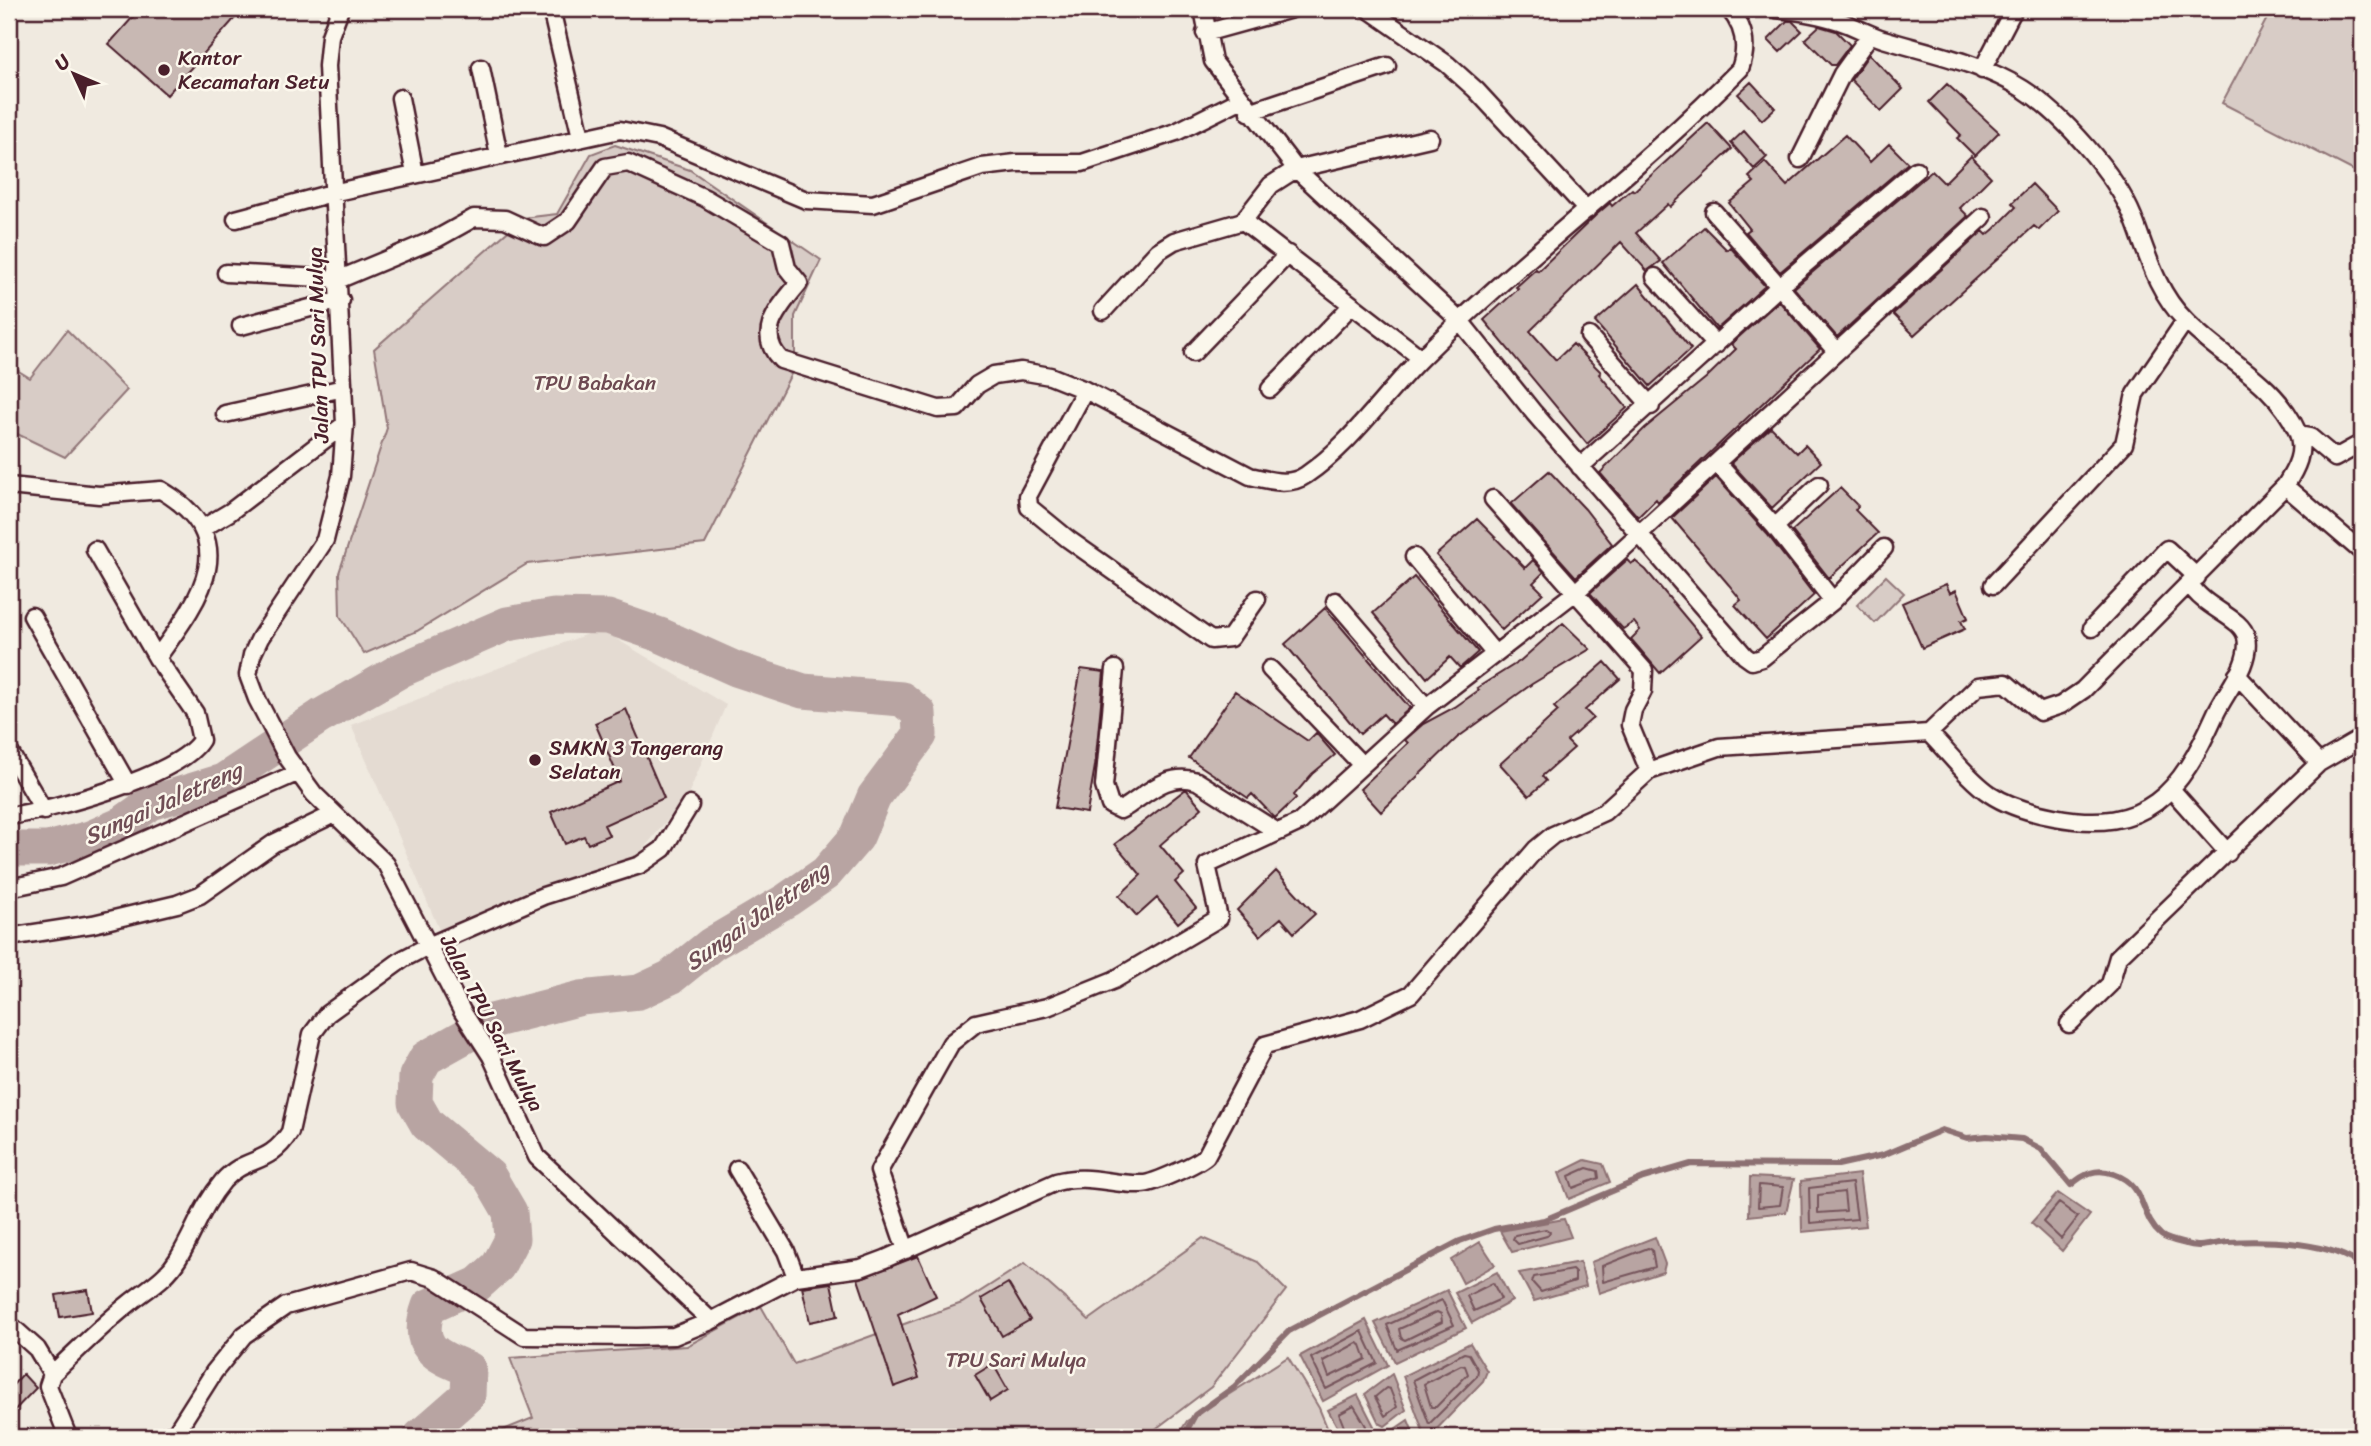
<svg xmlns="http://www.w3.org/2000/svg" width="2371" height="1446" font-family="Sriracha,sans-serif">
  <rect width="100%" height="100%" fill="#f0eae0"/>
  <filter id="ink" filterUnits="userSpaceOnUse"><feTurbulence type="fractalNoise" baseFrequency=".0143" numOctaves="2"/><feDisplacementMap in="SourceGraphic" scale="14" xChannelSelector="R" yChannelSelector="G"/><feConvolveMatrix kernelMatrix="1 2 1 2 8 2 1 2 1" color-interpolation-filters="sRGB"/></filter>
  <g filter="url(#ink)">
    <path fill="#e4dbd2" d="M 600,629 L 726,705 L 688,795 L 640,853 L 441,934 L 351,725 Z"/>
    <path fill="#d8ccc6" stroke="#917678" stroke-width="2" d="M 2272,9 L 2362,9 L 2362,175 L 2222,103 Z
      M 615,145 L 690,170 L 821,260 L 795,316 L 795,366 L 705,544 L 527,564 L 417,631 L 364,654 L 340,616 L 339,573 L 387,428 L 374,349 L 523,218 L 557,214 L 591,154 Z
      M 67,330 L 127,390 L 65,457 L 9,430 L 9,365 L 30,378 Z
      M 1886,576 L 1904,593 L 1875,623 L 1857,605 Z
      M 1203,1238 L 1258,1262 L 1286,1290 L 1211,1387 L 1145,1437 L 486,1437 L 533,1418 L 510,1358 L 687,1346 L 761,1306 L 794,1364 L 962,1303 L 1025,1263 L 1089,1320 Z
      M 1288,1357 L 1319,1408 L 1331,1437 L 1177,1437 L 1187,1421 Z"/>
    <path fill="#b8a4a2" stroke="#8c6f72" stroke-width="2" d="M 1585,1160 L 1603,1164 L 1610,1182 L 1569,1199 L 1559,1173 Z
      M 1859,1174 L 1866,1226 L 1802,1232 L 1801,1181 Z
      M 1750,1177 L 1794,1179 L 1786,1212 L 1749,1216 Z
      M 2058,1193 L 2090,1215 L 2062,1251 L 2031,1223 Z
      M 1564,1219 L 1571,1237 L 1512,1252 L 1500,1231 Z
      M 1655,1237 L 1665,1264 L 1663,1272 L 1599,1293 L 1591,1262 Z
      M 1480,1242 L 1495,1265 L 1463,1283 L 1451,1260 Z
      M 1580,1262 L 1586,1286 L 1534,1301 L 1519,1273 Z
      M 1497,1272 L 1512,1301 L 1472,1323 L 1455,1293 Z
      M 1447,1290 L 1466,1328 L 1395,1362 L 1375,1323 Z
      M 1366,1320 L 1388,1365 L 1323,1401 L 1300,1356 Z
      M 1470,1343 L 1487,1371 L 1483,1381 L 1430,1436 L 1424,1434 L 1403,1376 Z
      M 1392,1374 L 1406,1410 L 1385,1426 L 1379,1423 L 1365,1394 Z
      M 1358,1395 L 1376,1430 L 1366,1437 L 1343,1437 L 1328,1410 Z
      M 1408,1420 L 1415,1437 L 1383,1437 Z"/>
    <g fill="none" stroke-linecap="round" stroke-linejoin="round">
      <path stroke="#76545b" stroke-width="2" d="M 1587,1168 L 1598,1171 L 1599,1178 L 1573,1188 L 1569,1176 Z
        M 1852,1183 L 1857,1219 L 1810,1223 L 1809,1188 Z
        M 1759,1185 L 1783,1187 L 1780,1205 L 1758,1207 Z
        M 1844,1192 L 1846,1211 L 1818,1213 L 1818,1195 Z
        M 2059,1203 L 2078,1217 L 2061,1239 L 2043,1222 Z
        M 1546,1229 L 1550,1232 L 1547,1236 L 1518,1244 L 1513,1239 L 1515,1235 Z
        M 1648,1248 L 1652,1250 L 1655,1267 L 1603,1282 L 1602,1266 Z
        M 1572,1270 L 1575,1273 L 1575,1281 L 1541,1292 L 1532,1282 L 1534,1277 Z
        M 1493,1283 L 1501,1299 L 1474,1311 L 1467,1296 Z
        M 1442,1300 L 1454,1325 L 1397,1350 L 1387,1325 Z
        M 1437,1312 L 1441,1314 L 1442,1322 L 1405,1340 L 1401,1338 L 1399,1329 Z
        M 1362,1331 L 1377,1363 L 1326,1389 L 1311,1358 Z
        M 1357,1343 L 1361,1345 L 1366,1359 L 1329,1377 L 1323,1361 Z
        M 1464,1353 L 1469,1354 L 1478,1370 L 1477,1376 L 1429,1424 L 1413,1380 Z
        M 1461,1365 L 1465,1366 L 1468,1374 L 1436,1407 L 1431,1407 L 1424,1384 Z
        M 1386,1388 L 1390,1389 L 1397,1407 L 1385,1416 L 1375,1397 Z
        M 1348,1437 L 1339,1414 L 1354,1406 L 1366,1426 L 1362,1437"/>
      <path stroke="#8c6f72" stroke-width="6" d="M 1183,1437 L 1195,1415 L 1234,1387 L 1289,1331 L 1460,1241 L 1494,1229 L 1544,1220 L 1643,1178 L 1691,1164 L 1838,1165 L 1883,1155 L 1942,1130 L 1967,1138 L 1987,1136 L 2022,1139 L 2041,1149 L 2071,1185 C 2084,1174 2096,1167 2114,1174 C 2148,1186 2138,1215 2161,1235 C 2167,1240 2178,1242 2186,1244 C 2200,1249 2213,1243 2228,1242 C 2266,1240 2333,1241 2362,1267"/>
      <path stroke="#b8a4a2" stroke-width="35" d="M 9,849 L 48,849 L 90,838 L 120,825 L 151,803 L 223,781 L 321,716 L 401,670 L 507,624 L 554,616 L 608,617 L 660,635 L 736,669 L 803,691 L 902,699 L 919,713 L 920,735 L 874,797 L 857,837 L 826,873 L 787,900 L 712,944 L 671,977 L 639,992 L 581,998 L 492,1021 L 426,1058 L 416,1076 L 415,1103 L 427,1124 L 489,1176 L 510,1212 L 512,1239 L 498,1266 L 478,1284 L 429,1306 C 414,1347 435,1356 469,1369 L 468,1395 L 420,1437"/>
    </g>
    <path fill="#c8b8b3" stroke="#4a1f2b" stroke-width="2" d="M 140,9 L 243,9 L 167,95 L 109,44 Z
      M 1787,21 L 1792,21 L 1802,31 L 1780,52 L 1768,40 Z
      M 1819,26 L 1836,31 L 1850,45 L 1835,65 L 1831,65 L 1805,39 Z
      M 1869,54 L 1903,89 L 1881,111 L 1851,80 Z
      M 1751,82 L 1775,108 L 1762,120 L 1738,94 Z
      M 1947,84 L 1999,132 L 1975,156 L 1957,138 L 1961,135 L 1929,102 Z
      M 1708,123 L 1732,149 L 1670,207 L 1668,204 L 1636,233 L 1661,261 L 1647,271 L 1621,242 L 1530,331 L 1556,360 L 1573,344 L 1601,372 L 1599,374 L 1627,408 L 1587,444 L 1484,320 L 1518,289 L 1516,287 L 1536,269 L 1538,271 L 1596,215 L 1610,203 L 1612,206 L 1632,189 L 1634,191 Z
      M 1744,131 L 1767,157 L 1754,169 L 1731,143 Z
      M 1845,135 L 1870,162 L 1889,144 L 1908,163 L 1780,272 L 1746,232 L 1750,229 L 1729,203 L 1754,182 L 1749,177 L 1765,162 L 1787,186 Z
      M 1971,156 L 1991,177 L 1960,208 L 1968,216 L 1837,337 L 1794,288 L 1932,171 L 1944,183 Z
      M 2032,184 L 2058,211 L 2039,230 L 2034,226 L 1914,335 L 1893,314 L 1983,231 L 1987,235 L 1994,229 L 2016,207 L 2012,203 Z
      M 1704,227 L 1727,250 L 1730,247 L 1765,286 L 1717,329 L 1663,263 Z
      M 1638,284 L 1691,349 L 1650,386 L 1595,322 Z
      M 1779,301 L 1820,349 L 1658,502 L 1656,499 L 1638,517 L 1600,473 L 1645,428 L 1707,377 L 1736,349 L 1731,344 Z
      M 1771,427 L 1797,453 L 1805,445 L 1821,462 L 1772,508 L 1731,463 Z
      M 1549,471 L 1585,509 L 1612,544 L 1576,577 L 1511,504 Z
      M 1716,477 L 1767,534 L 1814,595 L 1766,639 L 1735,605 L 1741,600 L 1729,585 L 1672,518 Z
      M 1840,488 L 1858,506 L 1855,510 L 1878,533 L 1829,578 L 1792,531 Z
      M 1477,519 L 1525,568 L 1533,560 L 1544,572 L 1533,583 L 1543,593 L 1502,630 L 1436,555 Z
      M 1627,560 L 1631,564 L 1635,561 L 1646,570 L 1701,636 L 1660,673 L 1631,639 L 1640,630 L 1634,622 L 1623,629 L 1590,593 Z
      M 1414,577 L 1478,652 L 1460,668 L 1450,657 L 1427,678 L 1373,613 Z
      M 1946,584 L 1950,593 L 1956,590 L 1968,618 L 1961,621 L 1965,629 L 1922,648 L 1902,603 Z
      M 1325,608 L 1410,708 L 1392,724 L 1383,714 L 1360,734 L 1285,644 Z
      M 1563,623 L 1590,649 L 1532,684 L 1457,738 L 1381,812 L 1360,789 L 1408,743 L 1405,740 L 1423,724 L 1455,707 L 1479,690 L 1477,688 L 1520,661 Z
      M 1605,662 L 1620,679 L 1585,710 L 1593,718 L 1567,741 L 1574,748 L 1542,776 L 1546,781 L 1529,796 L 1500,764 L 1558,711 L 1554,707 Z
      M 1081,669 L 1104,672 L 1095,766 L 1087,813 L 1055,808 Z
      M 1235,691 L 1308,741 L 1316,733 L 1335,755 L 1312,774 L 1294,795 L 1296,798 L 1275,818 L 1252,794 L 1248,798 L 1189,758 Z
      M 626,709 L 664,798 L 604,825 L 609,835 L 588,844 L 584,836 L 565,844 L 551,812 L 620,781 L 595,723 Z
      M 1186,789 L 1202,808 L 1160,845 L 1184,874 L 1175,882 L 1196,908 L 1178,923 L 1157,898 L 1137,916 L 1119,896 L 1141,875 L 1115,844 Z
      M 1276,871 L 1315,914 L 1294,933 L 1281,918 L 1260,936 L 1237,910 Z
      M 918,1256 L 936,1296 L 898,1314 L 919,1378 L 894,1387 L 858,1279 Z
      M 831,1283 L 838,1316 L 810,1322 L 802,1287 Z
      M 1008,1283 L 1030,1320 L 1002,1336 L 981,1299 Z
      M 88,1290 L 92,1312 L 60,1317 L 56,1295 Z
      M 993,1364 L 1008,1390 L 990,1401 L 975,1375 Z
      M 23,1374 L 36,1388 L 9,1416 L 9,1389 Z"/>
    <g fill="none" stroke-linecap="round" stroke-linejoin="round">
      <g stroke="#4a1f2b" stroke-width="21">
        <path id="minor" d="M 340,9 L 330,36 L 327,66 L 345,424 L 341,476 L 325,540 L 260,638 L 252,655 L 248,675 L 257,699 L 287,757 L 314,794 L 386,864 L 462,1011 L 491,1056 L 537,1157 L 711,1321
          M 551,9 L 581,137
          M 1203,9 L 1213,61 L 1296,169 L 1461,322 L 1534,413 L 1745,656 L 1752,661 L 1762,658 L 1833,601 L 1884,548
          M 1368,9 L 1447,64 L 1476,90 L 1587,210
          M 1205,33 L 1292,9
          M 481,68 L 499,155
          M 1982,70 L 2014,9
          M 400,98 L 415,174
          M 1249,112 L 1387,66
          M 1800,159 L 1842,74 L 1870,35
          M 1714,212 L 1836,351
          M 236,219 L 332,193 L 620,130 L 659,138 L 806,200 L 873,204 L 982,167 L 1016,163 L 1082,163 L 1176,132 L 1240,100
          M 1243,221 L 1271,185 L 1296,169 L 1430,138
          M 226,273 L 340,279 L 438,238 L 474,218 L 505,219 L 544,237 L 568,221 L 605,167 L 628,163 L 705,198 L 781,243 L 787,268 L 799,283 C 780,307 754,332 781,360 L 938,409 L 957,408 L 977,385 L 994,375 L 1021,371 L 1050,376 L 1085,390 L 1250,476 C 1269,480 1289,487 1306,475 C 1351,444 1383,396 1421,358 C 1523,257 1639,172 1740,69 C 1748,47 1745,27 1729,9
          M 1655,277 L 1716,345
          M 1103,311 L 1158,251 L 1174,241 L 1243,221 L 1421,358
          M 241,326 L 341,300
          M 1589,336 L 1651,406
          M 1193,353 L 1288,254
          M 1270,389 L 1352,305
          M 1085,390 L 1028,496 L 1029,507 L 1068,539 L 1211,640 L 1230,638 L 1257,599
          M 225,414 L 344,388
          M 2299,435 L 2310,437 L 2335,458 L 2362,443
          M 1717,463 L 1775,527 L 1833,601
          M 1580,467 L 1781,285 L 1916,170
          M 9,486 L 99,495 L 161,490 C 246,540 199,600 157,658
          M 2285,486 L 2362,552
          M 1493,499 L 1644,670 L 1643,691 L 1633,710 L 1630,725 L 1649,771
          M 1775,527 L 1819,485
          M 203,528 L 230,512 L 345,424
          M 1414,557 L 1495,654
          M 1993,585 L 2124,444 L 2135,394 L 2185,321
          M 1335,601 L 1426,707
          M 32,616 L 128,785
          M 2092,628 L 2167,549 L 2197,577
          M 1115,669 L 1104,786 L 1110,805 L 1120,810 L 1126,807 C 1149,792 1168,772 1197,781 L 1276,831
          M 1270,669 L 1361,764
          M 1929,733 C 1948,752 1968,779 1990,794 C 2008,806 2033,813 2054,817 C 2147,835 2180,793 2215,715 C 2225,692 2252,664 2246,637 C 2242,617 2204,609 2190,584
          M 9,751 L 44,811
          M 2319,763 L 2362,738
          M 2171,789 L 2228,853
          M 9,816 C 51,810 180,776 201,740 L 195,713 L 157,658 L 95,550
          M 9,888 L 61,877 L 299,772
          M 9,937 L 93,924 L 177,904 L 200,895 L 274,843 L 334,814
          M 2069,1024 L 2110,984 L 2118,957 L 2319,763 L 2237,675
          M 737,1169 L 786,1251 L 796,1277
          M 906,1250 L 879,1171 L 951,1043 L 976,1023 L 1047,1007 L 1114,980 L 1219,918 L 1207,865 L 1300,822 L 1426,707 L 1577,591 L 1983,217
          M 9,1324 L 37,1349 L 52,1374
          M 68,1437 L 48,1386 L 52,1374 C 78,1350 103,1324 131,1302 C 148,1288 166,1279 178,1259 C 194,1233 202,1206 223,1181 C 246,1155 268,1167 290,1132 L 312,1034 L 327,1014 L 403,959 L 428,946 L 543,896 L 640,865 L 663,849 L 690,805
          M 162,1437 L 176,1432 L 214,1372 L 244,1335 L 286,1306 L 411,1271 L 434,1278 L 524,1336 L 637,1337 L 674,1336 L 711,1321 L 796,1277 L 861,1268 L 885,1259 L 1056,1182 C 1086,1173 1112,1185 1142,1184 C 1153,1184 1197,1164 1206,1156 L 1265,1045 L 1360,1019 L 1411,994 L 1536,849 L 1553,835 L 1604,812 L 1649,771 L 1719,747 L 1929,733 L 1978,686 L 2006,683 L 2040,712 L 2061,705 L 2083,690 L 2285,486 C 2296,469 2306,451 2297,431 C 2275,381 2221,358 2185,320 C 2156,291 2147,253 2133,217 C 2115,173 2062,114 2023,89 C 1982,63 1929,53 1883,39 C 1868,34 1854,26 1839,21 C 1819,14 1797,11 1776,9"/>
      </g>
      <use href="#minor" stroke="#fbf7ec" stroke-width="16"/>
    </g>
  </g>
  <g fill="#4a1f2b" stroke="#fbf7ec" stroke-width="2.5">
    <circle cx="164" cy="70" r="7"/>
    <circle cx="535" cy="760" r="7"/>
  </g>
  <g text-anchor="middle" stroke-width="5" stroke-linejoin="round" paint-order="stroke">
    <g font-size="21" fill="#4a1f2b" stroke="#fbf7ec" text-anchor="start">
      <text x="178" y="65">Kantor<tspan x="178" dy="24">Kecamatan Setu</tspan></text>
      <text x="549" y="755">SMKN 3 Tangerang<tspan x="549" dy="24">Selatan</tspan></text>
    </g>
    <g font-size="21" fill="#4a1f2b" stroke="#fbf7ec">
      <text transform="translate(318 345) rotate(-92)" y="7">Jalan TPU Sari Mulya</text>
      <text transform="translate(492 1023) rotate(62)" y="7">Jalan TPU Sari Mulya</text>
    </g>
    <g font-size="21" fill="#6e4a52" stroke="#fbf7ec">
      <text x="595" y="390">TPU Babakan</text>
      <text x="1016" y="1367">TPU Sari Mulya</text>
    </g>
    <g font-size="23" font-style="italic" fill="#704e55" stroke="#fbf7ec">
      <text transform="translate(163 803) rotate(-24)" y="8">Sungai Jaletreng</text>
      <text transform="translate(757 916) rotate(-35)" y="8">Sungai Jaletreng</text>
    </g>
  </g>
  <rect width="2371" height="1446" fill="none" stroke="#fbf7ec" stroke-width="35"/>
  <rect x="18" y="18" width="2336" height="1411" fill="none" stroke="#4a1f2b" stroke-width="2.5" filter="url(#ink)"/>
  <g transform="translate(74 74) rotate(314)" stroke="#fbf7ec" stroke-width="5" paint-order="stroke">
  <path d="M0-5L12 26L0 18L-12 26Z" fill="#4a1f2b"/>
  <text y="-10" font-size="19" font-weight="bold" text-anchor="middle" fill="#4a1f2b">U</text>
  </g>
</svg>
